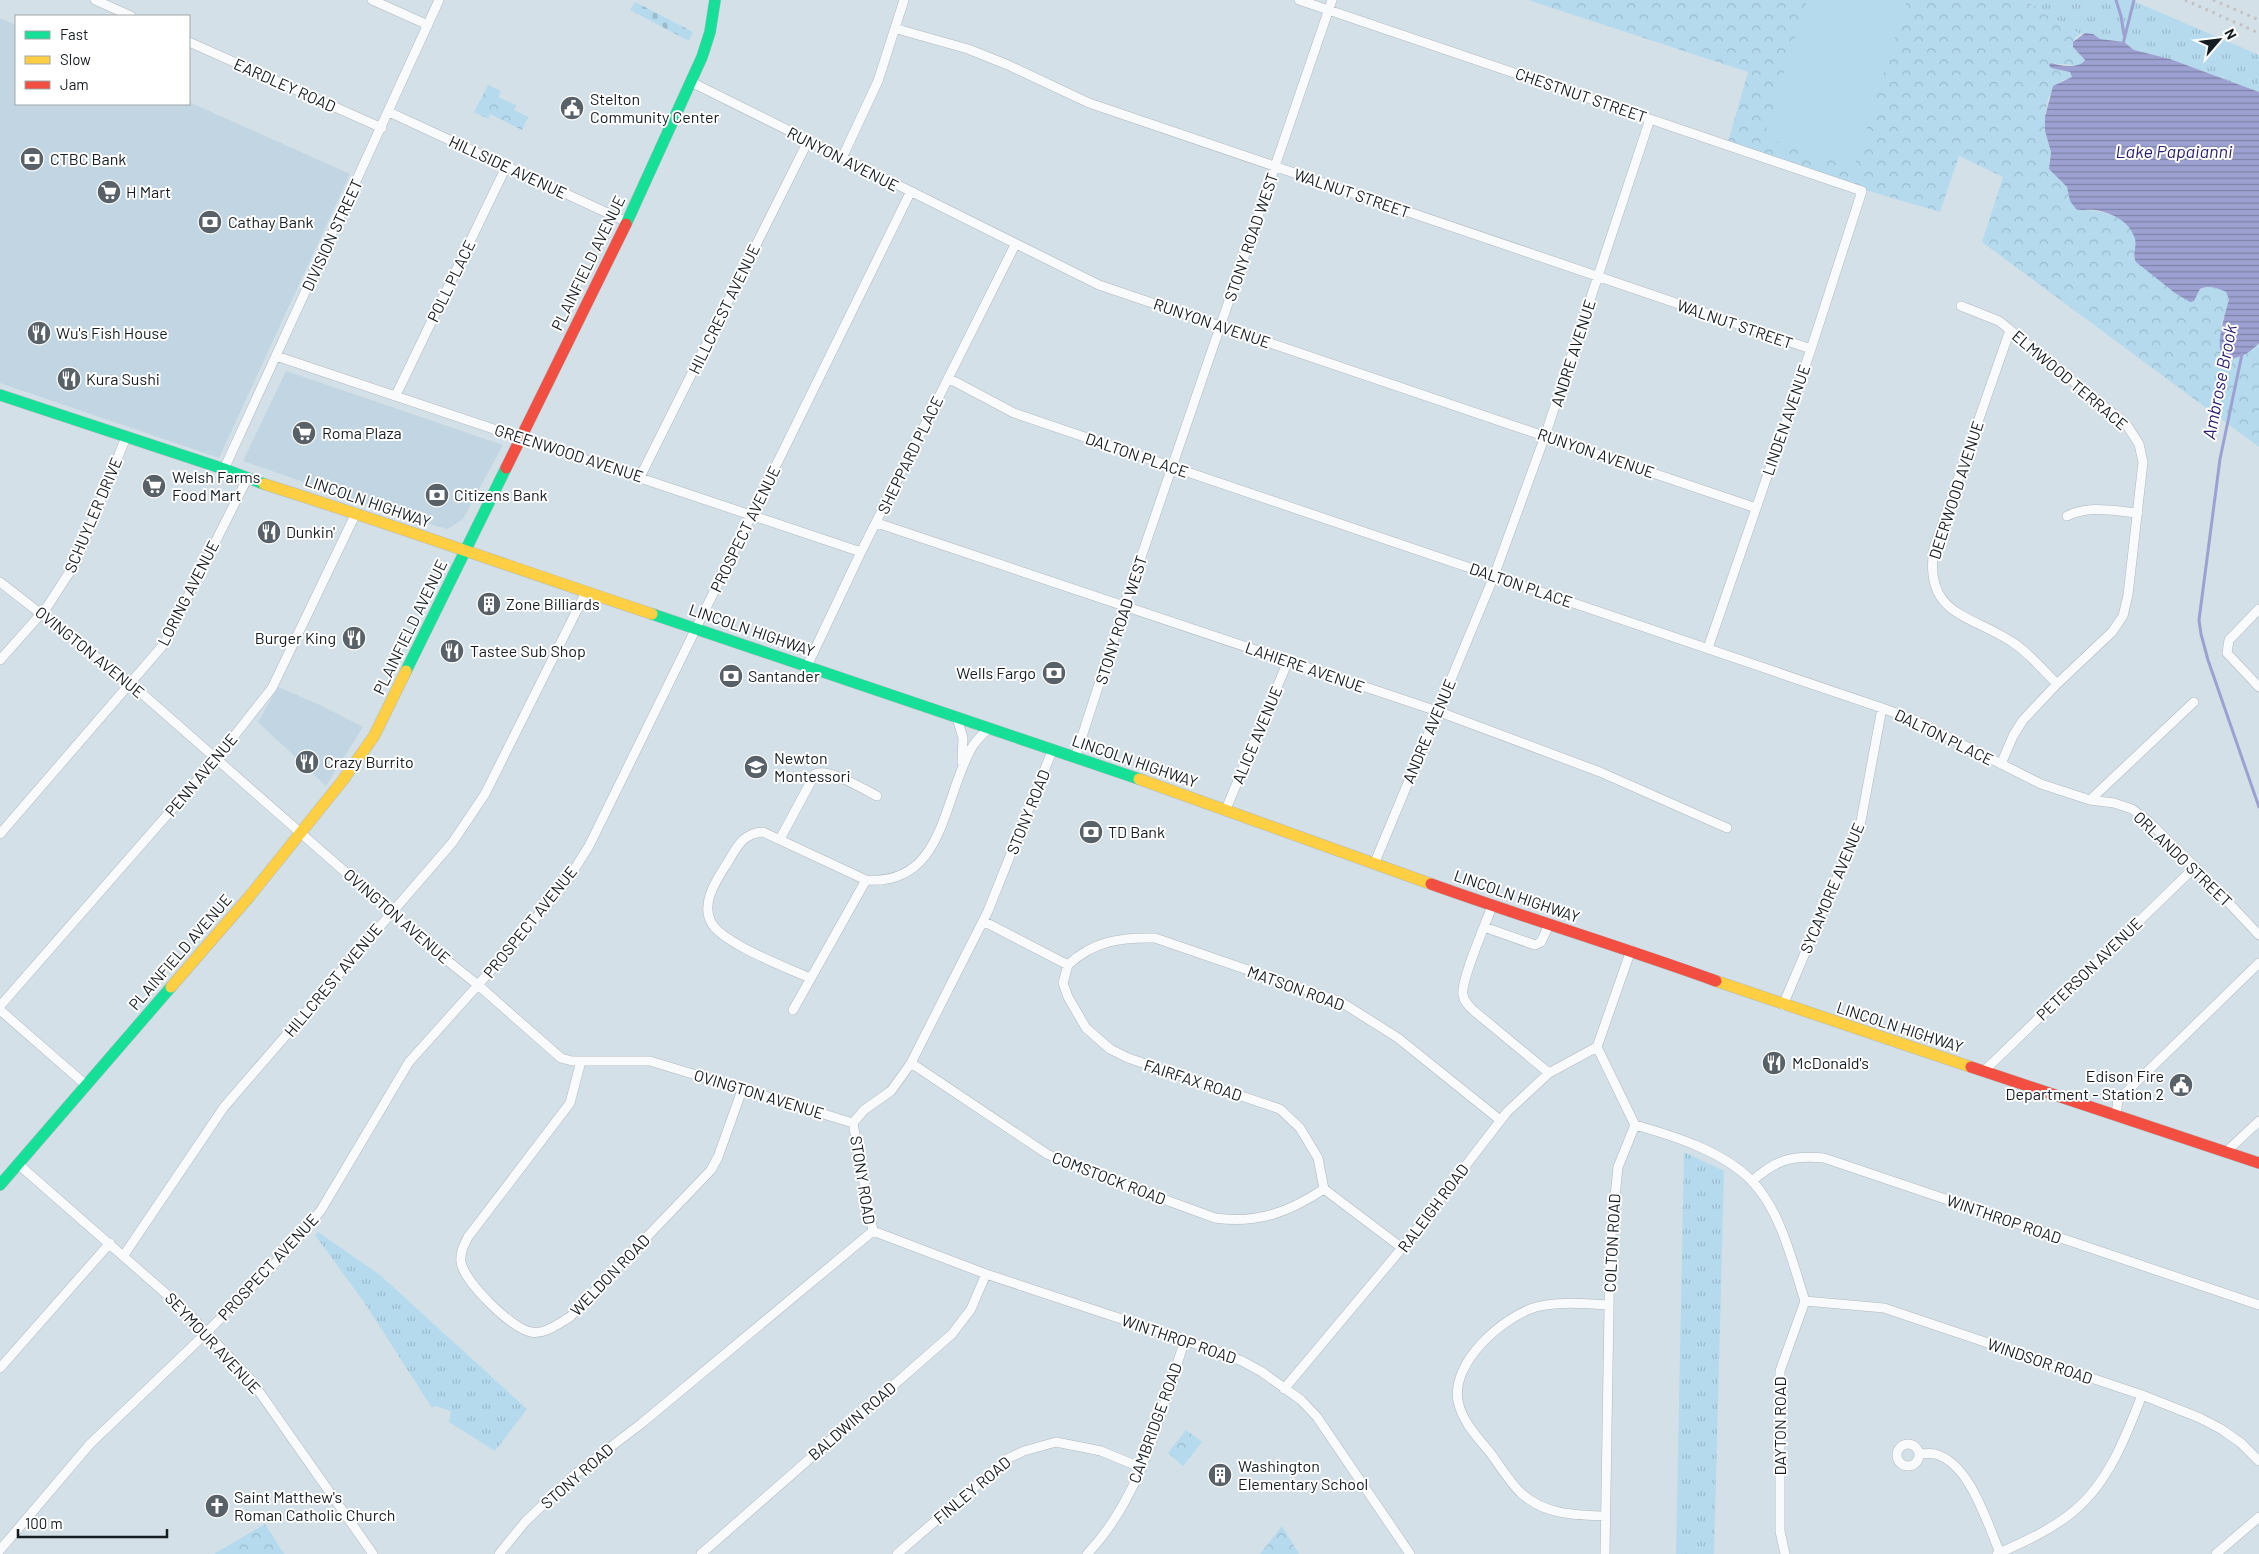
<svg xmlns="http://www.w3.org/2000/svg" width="2259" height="1554" font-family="Barlow,sans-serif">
  <defs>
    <pattern id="grass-tufts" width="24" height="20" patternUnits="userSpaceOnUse" patternTransform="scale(1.25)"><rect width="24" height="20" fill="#b5daee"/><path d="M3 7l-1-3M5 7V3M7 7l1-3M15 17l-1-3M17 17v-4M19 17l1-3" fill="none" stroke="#9bbbcc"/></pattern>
    <pattern id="cemetery-stones" width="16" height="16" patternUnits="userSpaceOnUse" patternTransform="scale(1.25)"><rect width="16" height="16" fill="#b5daee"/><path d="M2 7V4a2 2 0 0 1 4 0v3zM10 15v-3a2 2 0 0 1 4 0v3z" fill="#9bbbcc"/></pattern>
    <pattern id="park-crowns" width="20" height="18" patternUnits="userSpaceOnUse" patternTransform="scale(1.25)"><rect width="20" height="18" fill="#b5daee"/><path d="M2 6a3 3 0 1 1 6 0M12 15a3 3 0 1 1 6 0" fill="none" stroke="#9bbbcc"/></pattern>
    <pattern id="water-rules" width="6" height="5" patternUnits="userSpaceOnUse" patternTransform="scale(1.25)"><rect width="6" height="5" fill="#9ca1d1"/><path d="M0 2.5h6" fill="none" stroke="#7e83a9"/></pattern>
  </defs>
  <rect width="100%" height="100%" fill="#d4e0e7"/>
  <path fill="#c1d6e2" d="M 0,18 L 16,25 L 16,104 L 189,102 L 350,174 L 219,458 L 0,383 Z
    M 286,371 L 503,445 L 463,519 L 448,529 L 404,517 L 243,461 Z
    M 278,687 L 320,705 L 363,727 L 326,786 L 258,722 Z"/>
  <path fill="url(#grass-tufts)" d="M 2024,0 L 2131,0 L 2259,55 L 2259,92 L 2170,59 L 2134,50 L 2124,42 L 2100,39 L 2093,34 L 2085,33 L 2080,34 Z
    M 1684,1152 L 1724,1171 L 1714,1554 L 1676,1554 Z
    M 318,1232 L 380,1275 L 527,1409 L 495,1451 L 449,1422 L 451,1411 L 436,1406 L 432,1408 L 366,1305 L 315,1235 Z"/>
  <path fill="url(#cemetery-stones)" d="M 635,2 L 693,32 L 689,41 L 630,10 Z"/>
  <path fill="url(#park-crowns)" d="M 1528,0 L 2024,0 L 2080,34 L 2075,38 L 2073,47 L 2085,60 L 2080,66 L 2051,63 L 2049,65 L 2051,68 L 2070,72 L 2072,77 L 2071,79 L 2062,80 L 2048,98 L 2045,117 L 2045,131 L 2051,152 L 2049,161 L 2053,173 L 2067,187 L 2070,201 L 2080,210 C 2102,210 2134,217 2136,243 C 2136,249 2134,254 2134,259 L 2187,301 L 2196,297 L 2201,289 C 2210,285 2222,287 2229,295 L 2227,310 L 2221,324 L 2230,359 L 2253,350 L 2259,343 L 2259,447 L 1982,242 L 2003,177 L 1959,156 L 1940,212 L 1726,149 L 1748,72 Z
    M 488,85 L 501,91 L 498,97 L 516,105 L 514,110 L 528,117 L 522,130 L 490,114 L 488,119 L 474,112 Z
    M 1186,1430 L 1202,1442 L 1183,1466 L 1168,1453 Z
    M 265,1524 L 284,1554 L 214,1554 Z
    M 1282,1526 L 1299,1554 L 1260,1554 Z"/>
  <path fill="#b5daee" d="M 1807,0 L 1907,0 L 1854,168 L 1764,137 Z"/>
  <path fill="url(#water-rules)" d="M 2085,33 L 2093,34 L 2100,39 L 2124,42 L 2134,50 L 2170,59 L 2259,92 L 2259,343 C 2252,351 2245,355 2235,358 C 2206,367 2227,310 2229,299 L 2226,292 C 2217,288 2210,285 2200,289 L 2194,301 L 2190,302 L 2175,293 L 2136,262 C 2132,254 2137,247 2135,239 C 2130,221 2112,213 2095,210 C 2089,209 2082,211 2076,209 L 2070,201 L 2067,187 L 2049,169 L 2051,152 L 2045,131 L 2045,117 L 2053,86 L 2072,77 L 2070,72 L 2051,68 L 2049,65 L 2051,63 C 2059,66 2080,69 2085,60 L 2073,47 L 2073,42 Z"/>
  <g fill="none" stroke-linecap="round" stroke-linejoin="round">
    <path stroke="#9ca1d1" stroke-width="3" d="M 2116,0 L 2121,16 L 2124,35
      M 2123,44 L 2134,0
      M 2242,354 L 2220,459 L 2199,620 L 2201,634 L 2208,660 L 2259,807"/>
    <g stroke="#afb8be" stroke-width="10">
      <path id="street" d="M 95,0 L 131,16
        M 372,0 L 428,25
        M 1299,0 L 1862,191 L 1811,349 L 1708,648
        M 897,29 L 968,49 L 1008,65 L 1089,103 L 1811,349
        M 189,42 L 382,128
        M 691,82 L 1099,285 L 1756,508
        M 389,112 L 627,222
        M 842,158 L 878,81 L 904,0
        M 1961,306 L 1999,321 L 2126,424 L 2139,444 L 2143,462 L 2128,595 L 2123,616 L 2112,632 L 2057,684 L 2023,720 L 2013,736 L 2001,764
        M 2010,330 L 1934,548 C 1923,617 1972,614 2015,644 C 2031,655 2043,670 2057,684
        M 276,356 L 861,552
        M 948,378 L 1014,413 L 1882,708 L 1912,719 L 2041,784 L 2090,800 L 2114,803 L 2132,809 L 2148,821 L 2195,867 L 2259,935
        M 396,395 L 506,167
        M 224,469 L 439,0
        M 640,477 L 808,141
        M 2067,516 C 2090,505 2113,511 2138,513
        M 877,523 L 1437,711 L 1600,772 L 1727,828
        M 0,582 L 130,683 L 434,950 L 478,985 L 561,1058 L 572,1061 L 650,1061 L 853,1123
        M 2259,609 L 2229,640 L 2227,653 L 2259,687
        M 0,660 L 47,607 L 76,562 L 126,437
        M 807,666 L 861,552 L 1015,245
        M 957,718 L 963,738 L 962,762
        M 1075,758 L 1124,607 L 1332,0
        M 2090,800 L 2194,702
        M 1226,809 L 1288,661
        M 0,834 L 164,644 L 247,479
        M 780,839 L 815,774 C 828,767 863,789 877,796
        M 1375,862 L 1494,576 L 1545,436 L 1650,119
        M 1492,906 C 1486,923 1460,982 1463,995 C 1464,1002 1469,1006 1474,1011 L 1549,1073
        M 983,921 L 1068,965
        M 1484,927 L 1535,945 L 1541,942 L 1549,925
        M 1068,965 C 1093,941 1122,937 1155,938 L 1341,1002 L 1398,1038 L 1500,1120
        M 1068,965 L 1063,983 L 1068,997 L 1086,1028 L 1110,1049 L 1128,1058 L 1280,1109 L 1300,1128 L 1318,1158 L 1324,1189 L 1402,1248
        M 810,978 C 788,968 721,943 711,922 C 701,903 716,881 726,865 C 736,849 742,833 763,832 L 866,880 C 944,886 943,799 971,749 C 975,741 982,735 988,729
        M 1783,1005 L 1861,821 L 1882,708
        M 0,1006 L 216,759 L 272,688 L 356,513
        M 0,1010 L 86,1085
        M 793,1010 L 866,880
        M 581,1061 L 570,1103 L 468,1237 C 464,1245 460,1252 461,1262 C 464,1282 512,1329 531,1332 C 545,1335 559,1323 570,1317 L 711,1170 L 718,1157 L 742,1090
        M 911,1063 L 1047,1154 L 1081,1169 L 1215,1218 C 1258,1224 1289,1212 1324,1189
        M 1984,1071 L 2195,867
        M 2116,1114 L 2118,1100 L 2259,963
        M 1635,1125 C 1674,1136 1722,1151 1751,1180 C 1781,1211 1792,1261 1805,1301
        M 2226,1152 L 2259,1121
        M 18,1164 L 188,1313 L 251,1380 L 373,1554
        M 1752,1181 C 1776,1160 1791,1155 1824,1158 L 2259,1305
        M 873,1231 L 986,1274 L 1185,1340 L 1242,1361 L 1262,1372 L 1301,1400 L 1317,1417 L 1410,1554
        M 873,1231 L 853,1123 L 864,1110 L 891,1091 L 911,1063 L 988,911 L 1052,751
        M 124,1255 L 224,1107 L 452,843 L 485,794 L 586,592
        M 1805,1301 L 1884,1308 L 2142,1395 L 2200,1418 L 2221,1429 L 2241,1443 L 2259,1461
        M 0,1368 L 110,1243
        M 1284,1389 L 1402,1248 L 1507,1112 L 1549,1073 L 1597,1047
        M1897 1455a11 11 0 1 1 22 0a11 11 0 1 1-22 0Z
        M 1919,1454 C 1924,1454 1930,1453 1935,1454 C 1970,1463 1987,1523 2000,1553
        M 1605,1516 C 1575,1515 1546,1515 1522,1494 C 1511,1484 1501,1468 1492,1455 C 1479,1439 1462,1422 1458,1401 C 1451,1362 1503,1317 1536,1307 C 1559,1301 1585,1304 1609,1305
        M 0,1550 L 90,1444 L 201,1338 L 293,1245 L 321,1210 L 409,1062 L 478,985 L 565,884 L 589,846 L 910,193
        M 499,1554 L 525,1522 L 574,1475 L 642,1423 L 873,1231
        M 701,1554 L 952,1334 L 971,1309 L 986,1274
        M 897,1554 L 1007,1459 L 1024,1451 L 1056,1442 L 1101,1451 L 1142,1468
        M 1087,1554 C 1142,1497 1160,1413 1185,1340
        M 1605,1554 L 1610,1246 L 1618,1167 L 1635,1125 L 1597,1047 L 1631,950
        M 1785,1554 L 1780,1531 L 1780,1371 L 1805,1301
        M 1997,1554 C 2024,1542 2051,1530 2074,1511 C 2109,1482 2126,1436 2142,1395
        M 2216,1554 L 2259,1517"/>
    </g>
    <g stroke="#afb8be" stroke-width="12">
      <path id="fast" d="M 626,224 L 702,57 L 710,32 L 715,0
        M 0,395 L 224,469 L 264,484
        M 652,614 L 1139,779
        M 406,671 L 506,468
        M 0,1185 L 171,987"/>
    </g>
    <g stroke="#afb8be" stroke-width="12">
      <path id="slow" d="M 264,484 C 394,525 523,571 652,614
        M 1139,779 L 1431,884
        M 1716,981 L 1971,1067
        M 171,987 L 249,897 L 343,780 L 374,736 L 406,671"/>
    </g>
    <g stroke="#afb8be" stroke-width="12">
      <path id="jam" d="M 506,468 L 626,224
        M 1431,884 C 1526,918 1622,947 1716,981
        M 1971,1067 L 2259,1163"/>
    </g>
    <use href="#street" stroke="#f9fafb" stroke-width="9"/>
    <use href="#fast" stroke="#16e098" stroke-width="11"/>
    <use href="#slow" stroke="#ffcf43" stroke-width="11"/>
    <use href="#jam" stroke="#f24e42" stroke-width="11"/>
    <path stroke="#bfc1c3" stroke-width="3" stroke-dasharray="2.5 5" stroke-linecap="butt" d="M 2185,0 L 2259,33
      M 2213,0 L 2259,20"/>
  </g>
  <defs>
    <g id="civic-disc" transform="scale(1.25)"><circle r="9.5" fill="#586167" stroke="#fff"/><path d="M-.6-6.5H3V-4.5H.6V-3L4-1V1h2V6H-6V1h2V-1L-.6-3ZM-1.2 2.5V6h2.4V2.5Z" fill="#fff"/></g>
    <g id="bank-disc" transform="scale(1.25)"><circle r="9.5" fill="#586167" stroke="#fff"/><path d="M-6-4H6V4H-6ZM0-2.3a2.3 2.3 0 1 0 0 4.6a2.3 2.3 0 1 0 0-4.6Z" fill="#fff"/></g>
    <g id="supermarket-disc" transform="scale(1.25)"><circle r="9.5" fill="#586167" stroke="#fff"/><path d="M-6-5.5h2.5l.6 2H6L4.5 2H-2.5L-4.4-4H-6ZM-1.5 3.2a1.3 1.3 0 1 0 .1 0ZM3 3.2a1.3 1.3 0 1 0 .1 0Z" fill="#fff"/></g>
    <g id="restaurant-disc" transform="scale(1.25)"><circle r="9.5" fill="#586167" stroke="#fff"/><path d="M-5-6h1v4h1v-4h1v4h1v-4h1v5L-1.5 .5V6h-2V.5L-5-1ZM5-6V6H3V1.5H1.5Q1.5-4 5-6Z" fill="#fff"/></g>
    <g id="building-disc" transform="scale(1.25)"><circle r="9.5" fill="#586167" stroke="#fff"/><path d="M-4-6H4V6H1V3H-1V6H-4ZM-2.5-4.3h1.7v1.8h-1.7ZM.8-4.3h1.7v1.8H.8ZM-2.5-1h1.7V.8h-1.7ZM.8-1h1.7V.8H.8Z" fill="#fff"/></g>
    <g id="school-disc" transform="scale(1.25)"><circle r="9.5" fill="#586167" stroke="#fff"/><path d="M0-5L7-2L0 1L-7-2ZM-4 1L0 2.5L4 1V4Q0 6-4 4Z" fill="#fff"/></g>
    <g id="church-disc" transform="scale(1.25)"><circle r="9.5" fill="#586167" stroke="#fff"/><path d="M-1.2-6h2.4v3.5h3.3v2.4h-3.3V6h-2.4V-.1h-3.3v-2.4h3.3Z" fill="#fff"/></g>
  </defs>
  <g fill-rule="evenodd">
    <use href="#civic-disc" x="572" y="108"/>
    <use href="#bank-disc" x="32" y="159"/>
    <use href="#supermarket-disc" x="109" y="192"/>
    <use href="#bank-disc" x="210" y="222"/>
    <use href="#restaurant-disc" x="39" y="333"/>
    <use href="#restaurant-disc" x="69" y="379"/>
    <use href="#supermarket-disc" x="304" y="433"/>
    <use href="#supermarket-disc" x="154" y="486"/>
    <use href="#bank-disc" x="437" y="495"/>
    <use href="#restaurant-disc" x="269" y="532"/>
    <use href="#building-disc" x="489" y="604"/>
    <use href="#restaurant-disc" x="354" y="638"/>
    <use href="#restaurant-disc" x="452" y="651"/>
    <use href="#bank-disc" x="1054" y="673"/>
    <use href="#bank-disc" x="731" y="676"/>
    <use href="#restaurant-disc" x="307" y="762"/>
    <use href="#school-disc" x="756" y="767"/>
    <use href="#bank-disc" x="1091" y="832"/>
    <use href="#restaurant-disc" x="1774" y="1063"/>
    <use href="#civic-disc" x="2181" y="1085"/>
    <use href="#building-disc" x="1220" y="1475"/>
    <use href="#church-disc" x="217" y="1506"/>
  </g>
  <g text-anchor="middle" stroke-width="4" stroke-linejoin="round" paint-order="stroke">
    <g font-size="16" fill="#151d22" stroke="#fff">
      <text transform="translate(285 85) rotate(24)" y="6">EARDLEY ROAD</text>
      <text transform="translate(1581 95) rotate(19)" y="6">CHESTNUT STREET</text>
      <text transform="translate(843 159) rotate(27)" y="6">RUNYON AVENUE</text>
      <text transform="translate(508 167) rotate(25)" y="6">HILLSIDE AVENUE</text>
      <text transform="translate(1352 193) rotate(19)" y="6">WALNUT STREET</text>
      <text transform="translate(332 235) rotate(-65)" y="6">DIVISION STREET</text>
      <text transform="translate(1251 237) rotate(-71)" y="6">STONY ROAD WEST</text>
      <text transform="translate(588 263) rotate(-64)" y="6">PLAINFIELD AVENUE</text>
      <text transform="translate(451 281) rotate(-64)" y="6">POLL PLACE</text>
      <text transform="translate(724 309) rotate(-64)" y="6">HILLCREST AVENUE</text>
      <text transform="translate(1212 323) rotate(19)" y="6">RUNYON AVENUE</text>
      <text transform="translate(1735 324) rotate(19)" y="6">WALNUT STREET</text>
      <text transform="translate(1573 353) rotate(-72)" y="6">ANDRE AVENUE</text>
      <text transform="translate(2070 380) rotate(40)" y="6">ELMWOOD TERRACE</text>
      <text transform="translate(1786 420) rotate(-71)" y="6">LINDEN AVENUE</text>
      <text transform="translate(569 453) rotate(18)" y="6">GREENWOOD AVENUE</text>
      <text transform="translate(1596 453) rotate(19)" y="6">RUNYON AVENUE</text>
      <text transform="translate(910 455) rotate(-64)" y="6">SHEPPARD PLACE</text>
      <text transform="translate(1137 455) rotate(19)" y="6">DALTON PLACE</text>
      <text transform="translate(1956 490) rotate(-72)" y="6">DEERWOOD AVENUE</text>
      <text transform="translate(368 501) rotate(19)" y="6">LINCOLN HIGHWAY</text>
      <text transform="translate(93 515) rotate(-67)" y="6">SCHUYLER DRIVE</text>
      <text transform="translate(745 529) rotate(-64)" y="6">PROSPECT AVENUE</text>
      <text transform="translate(1521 585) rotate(19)" y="6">DALTON PLACE</text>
      <text transform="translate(188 593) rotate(-63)" y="6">LORING AVENUE</text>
      <text transform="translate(1121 620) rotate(-72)" y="6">STONY ROAD WEST</text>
      <text transform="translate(410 627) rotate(-64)" y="6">PLAINFIELD AVENUE</text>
      <text transform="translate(752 630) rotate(19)" y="6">LINCOLN HIGHWAY</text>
      <text transform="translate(90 652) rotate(39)" y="6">OVINGTON AVENUE</text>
      <text transform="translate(1305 667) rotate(19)" y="6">LAHIERE AVENUE</text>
      <text transform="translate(1429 731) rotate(-67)" y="6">ANDRE AVENUE</text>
      <text transform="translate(1257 735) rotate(-67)" y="6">ALICE AVENUE</text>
      <text transform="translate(1944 737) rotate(26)" y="6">DALTON PLACE</text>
      <text transform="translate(1135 761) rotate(19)" y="6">LINCOLN HIGHWAY</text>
      <text transform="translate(201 775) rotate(-50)" y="6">PENN AVENUE</text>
      <text transform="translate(1028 812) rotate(-68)" y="6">STONY ROAD</text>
      <text transform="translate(2183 859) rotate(44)" y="6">ORLANDO STREET</text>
      <text transform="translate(1832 888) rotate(-67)" y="6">SYCAMORE AVENUE</text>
      <text transform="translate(1517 896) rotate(19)" y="6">LINCOLN HIGHWAY</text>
      <text transform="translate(397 916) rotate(41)" y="6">OVINGTON AVENUE</text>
      <text transform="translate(530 922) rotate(-51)" y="6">PROSPECT AVENUE</text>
      <text transform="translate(180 952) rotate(-49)" y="6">PLAINFIELD AVENUE</text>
      <text transform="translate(2089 969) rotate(-44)" y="6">PETERSON AVENUE</text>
      <text transform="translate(333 980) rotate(-50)" y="6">HILLCREST AVENUE</text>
      <text transform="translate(1296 988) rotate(20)" y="6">MATSON ROAD</text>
      <text transform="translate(1900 1027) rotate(18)" y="6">LINCOLN HIGHWAY</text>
      <text transform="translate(1193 1080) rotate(18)" y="6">FAIRFAX ROAD</text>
      <text transform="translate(759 1094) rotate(17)" y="6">OVINGTON AVENUE</text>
      <text transform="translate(1109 1178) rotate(21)" y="6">COMSTOCK ROAD</text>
      <text transform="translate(863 1180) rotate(81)" y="6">STONY ROAD</text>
      <text transform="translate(1433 1208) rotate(-53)" y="6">RALEIGH ROAD</text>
      <text transform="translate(2004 1219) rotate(19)" y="6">WINTHROP ROAD</text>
      <text transform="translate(1612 1243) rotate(-87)" y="6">COLTON ROAD</text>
      <text transform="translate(268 1267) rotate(-47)" y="6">PROSPECT AVENUE</text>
      <text transform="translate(610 1275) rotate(-46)" y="6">WELDON ROAD</text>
      <text transform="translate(1179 1339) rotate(19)" y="6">WINTHROP ROAD</text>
      <text transform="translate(213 1343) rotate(47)" y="6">SEYMOUR AVENUE</text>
      <text transform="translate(2040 1361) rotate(19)" y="6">WINDSOR ROAD</text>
      <text transform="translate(852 1421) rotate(-41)" y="6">BALDWIN ROAD</text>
      <text transform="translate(1155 1423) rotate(-70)" y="6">CAMBRIDGE ROAD</text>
      <text transform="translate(1780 1426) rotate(-90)" y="6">DAYTON ROAD</text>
      <text transform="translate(577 1476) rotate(-41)" y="6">STONY ROAD</text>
      <text transform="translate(972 1490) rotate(-40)" y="6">FINLEY ROAD</text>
    </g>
    <g font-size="16" fill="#151d22" stroke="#fff" text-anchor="start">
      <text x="590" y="105">Stelton<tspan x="590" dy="18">Community Center</tspan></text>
      <text x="50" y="165">CTBC Bank</text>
      <text x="126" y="198">H Mart</text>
      <text x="228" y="228">Cathay Bank</text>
      <text x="56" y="339">Wu's Fish House</text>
      <text x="86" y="385">Kura Sushi</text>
      <text x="322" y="439">Roma Plaza</text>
      <text x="172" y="483">Welsh Farms<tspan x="172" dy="18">Food Mart</tspan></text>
      <text x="454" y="501">Citizens Bank</text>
      <text x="286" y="538">Dunkin'</text>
      <text x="506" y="610">Zone Billiards</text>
      <text x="336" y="644" text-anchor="end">Burger King</text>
      <text x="470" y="657">Tastee Sub Shop</text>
      <text x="1036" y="679" text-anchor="end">Wells Fargo</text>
      <text x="748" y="682">Santander</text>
      <text x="774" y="764">Newton<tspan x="774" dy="18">Montessori</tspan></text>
      <text x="324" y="768">Crazy Burrito</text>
      <text x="1108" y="838">TD Bank</text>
      <text x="1792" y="1069">McDonald's</text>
      <text x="2164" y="1082" text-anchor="end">Edison Fire<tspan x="2164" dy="18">Department - Station 2</tspan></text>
      <text x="1238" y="1472">Washington<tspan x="1238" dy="18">Elementary School</tspan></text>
      <text x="234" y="1503">Saint Matthew's<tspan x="234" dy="18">Roman Catholic Church</tspan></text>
    </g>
    <g font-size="18" font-style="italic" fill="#2a1f6e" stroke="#fff">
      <text x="2174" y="158">Lake Papaianni</text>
      <text transform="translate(2220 382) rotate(-79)" y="6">Ambrose Brook</text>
    </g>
  </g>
  <rect x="15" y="15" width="175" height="90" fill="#ffffff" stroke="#a1a5a7"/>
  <rect x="25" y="31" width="25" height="8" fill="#16e098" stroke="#a1a5a7"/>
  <text x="60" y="40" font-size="15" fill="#151d22">Fast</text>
  <rect x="25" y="56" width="25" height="8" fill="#ffcf43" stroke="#a1a5a7"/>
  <text x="60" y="65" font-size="15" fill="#151d22">Slow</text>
  <rect x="25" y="81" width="25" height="8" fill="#f24e42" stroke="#a1a5a7"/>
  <text x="60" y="90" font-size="15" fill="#151d22">Jam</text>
  <g transform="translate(2219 40) rotate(62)" stroke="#ffffff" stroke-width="4" paint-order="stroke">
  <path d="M0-4L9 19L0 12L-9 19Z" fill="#151d22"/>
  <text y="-8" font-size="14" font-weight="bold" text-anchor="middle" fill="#151d22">N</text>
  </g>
  <path d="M18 1529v8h149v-8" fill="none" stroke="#151d22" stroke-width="2.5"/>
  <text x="25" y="1529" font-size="15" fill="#151d22" stroke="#ffffff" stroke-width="4" paint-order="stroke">100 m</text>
</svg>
